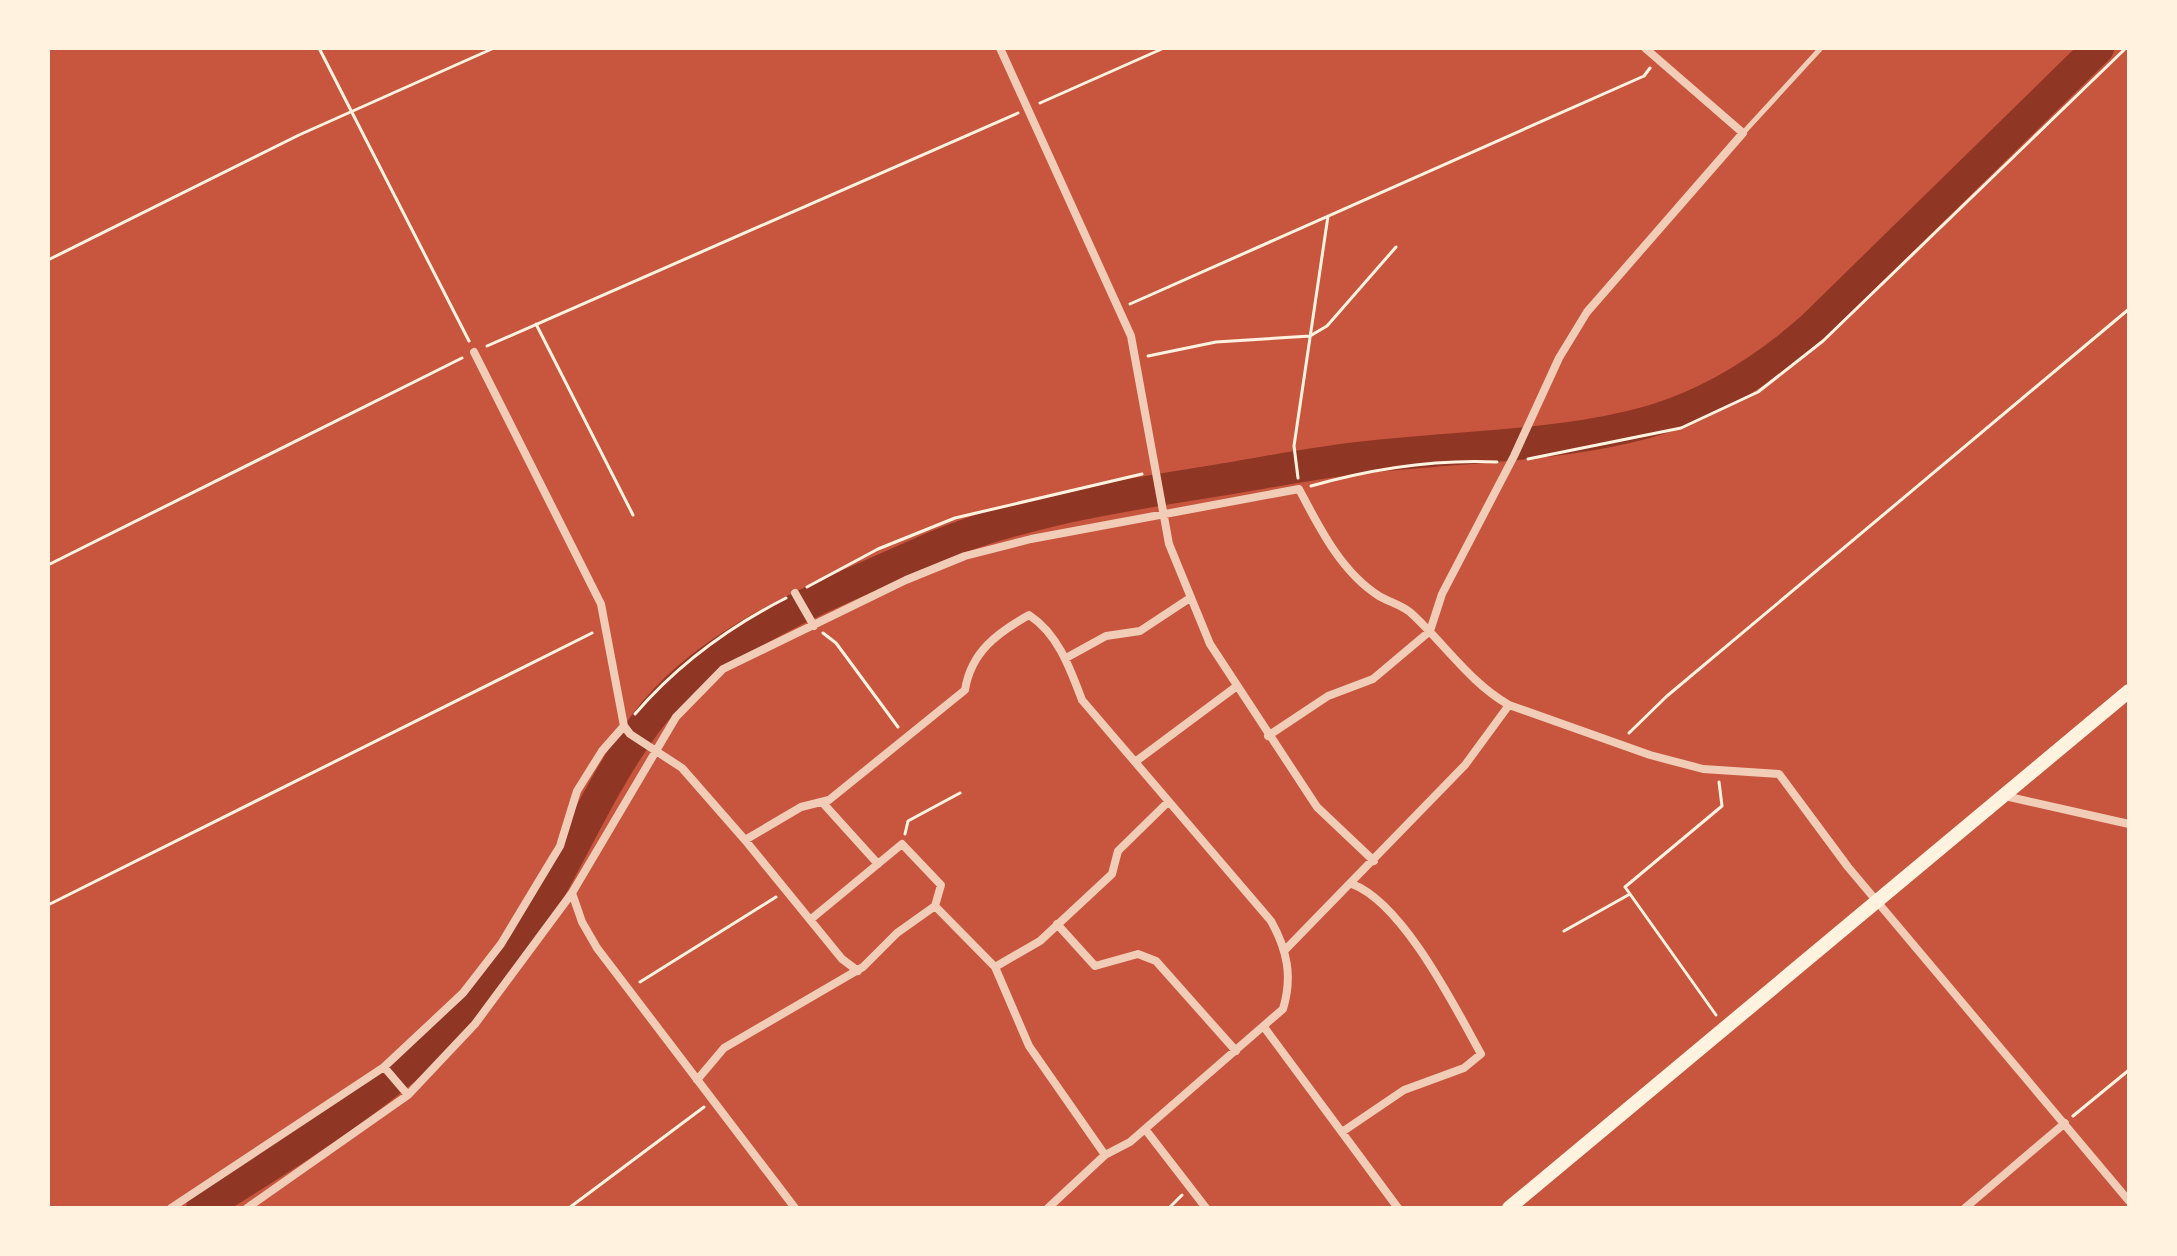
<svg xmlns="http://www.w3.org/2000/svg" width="2177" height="1256" font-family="'Exo 2',sans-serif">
  <rect width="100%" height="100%" fill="#c8553d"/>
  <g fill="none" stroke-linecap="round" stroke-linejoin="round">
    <path stroke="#8f3625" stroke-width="32" d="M 202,1208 C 306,1142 422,1074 497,974 C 555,897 588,802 645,724 C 708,639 821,598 914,556 C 1007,513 1113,497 1214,481 C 1265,473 1316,462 1367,457 C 1462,446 1563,447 1655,420 C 1713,402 1768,367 1813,327 L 2098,48"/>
    <path stroke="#fff3e0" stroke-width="3" d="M 319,48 L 469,341
      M 1040,103 L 1164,48
      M 48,260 L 299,135 L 494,48
      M 1130,304 L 1644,76 L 1650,68
      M 536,324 L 633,515
      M 487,346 L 1018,113
      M 1148,356 L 1216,342 L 1310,336 L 1327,326 L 1396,247
      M 1528,459 L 1681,428 L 1758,392 L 1823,341 L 2126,48
      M 1298,478 L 1294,446 L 1328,216
      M 1311,486 C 1371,469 1434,459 1497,462
      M 48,565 L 462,358
      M 807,587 L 878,549 L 955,518 L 1142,474
      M 823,633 L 836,643 L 898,727
      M 635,714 C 678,664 727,628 786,598
      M 1629,733 L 1667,696 L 2129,309
      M 905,834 L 908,821 L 960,793
      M 48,905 L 592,633
      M 1564,931 L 1630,894
      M 640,982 L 776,897
      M 1716,1015 L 1625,887 L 1722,806 L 1719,782
      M 2073,1116 L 2129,1070
      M 569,1208 L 704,1107
      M 1169,1208 L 1182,1195"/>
    <path stroke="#f1ccb7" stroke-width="5" d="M 1743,133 L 1821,48"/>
    <path stroke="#f1ccb7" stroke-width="8" d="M 1000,48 L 1131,336 L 1169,544 L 1210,644 L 1317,807 L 1374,861
      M 474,352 L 601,604 L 624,726 L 630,734 L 682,768 L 745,840 L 801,807 L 829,800 L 965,690 C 971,652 997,633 1029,615 C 1058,634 1070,668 1082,700 L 1271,921 C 1287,950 1293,976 1283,1009 L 1130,1142 L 1105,1155 L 1048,1208
      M 795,593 L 814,626
      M 1066,658 L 1106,636 L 1140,631 L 1190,598
      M 1268,736 L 1328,696 L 1373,679 L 1430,631 L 1442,594 L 1514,456 L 1559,358 L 1587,312 L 1743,133 L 1645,48
      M 1135,762 L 1237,686
      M 2005,796 L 2129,824
      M 822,802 L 878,864
      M 745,840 L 842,959 L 858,971
      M 810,920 L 902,844 L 941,885 L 935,906
      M 1057,924 L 1095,966 L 1138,954 L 1156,961 L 1236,1051
      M 1286,949 L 1465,765 L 1509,705
      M 995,967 L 1029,1046 L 1105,1155
      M 1264,1027 L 1398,1208
      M 384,1067 L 408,1095
      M 697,1080 L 724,1048 L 863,967 L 897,933 L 935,906 L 995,967 L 1040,941 L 1112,874 L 1118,851 L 1168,802
      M 1145,1129 L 1206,1208
      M 1342,1132 L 1404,1090 L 1464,1068 L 1481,1054 C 1455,1007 1403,903 1352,884
      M 171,1208 L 384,1067 L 463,993 L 501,944 L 560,846 L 577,791 L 602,751 L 624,726
      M 247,1208 L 408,1095 L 475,1024 L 572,893
      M 795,1208 L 597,948 L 582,922 L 572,893 L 676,717 L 723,669 L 906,580 L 965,556 L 1031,539 L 1299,489 C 1319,527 1341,572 1379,596 C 1389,602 1402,605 1411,613 C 1444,643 1470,683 1509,705 L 1650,755 L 1703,769 L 1779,774 L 1848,867 L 2129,1201
      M 1965,1208 L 2065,1123"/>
    <path stroke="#fff3e0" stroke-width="14" d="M 1509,1208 L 2129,691"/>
  </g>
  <rect width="2177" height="1256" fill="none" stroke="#fff3e0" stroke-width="100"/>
</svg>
